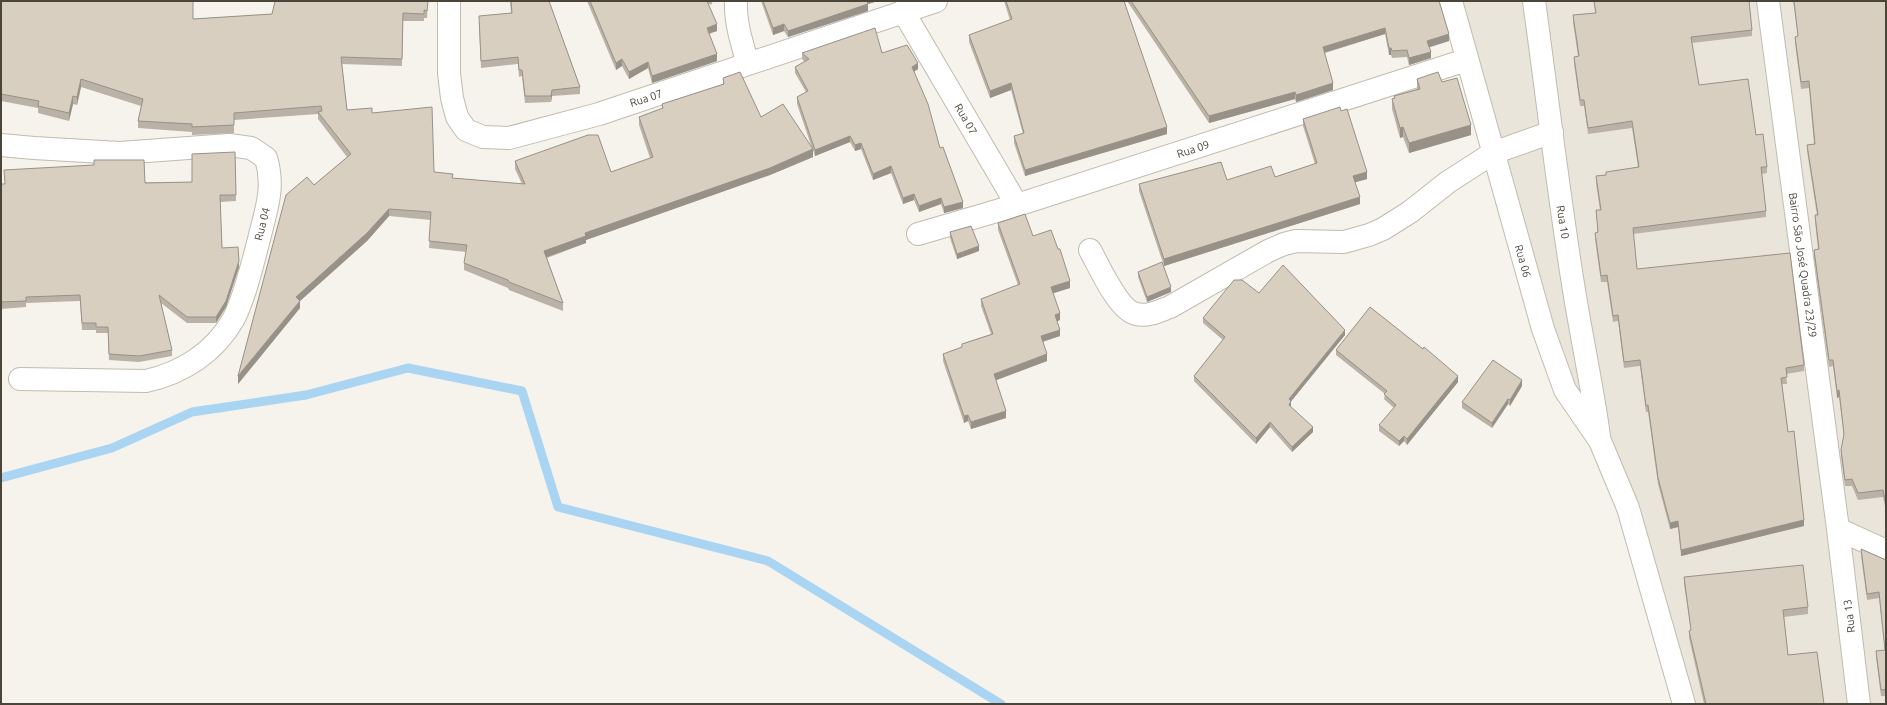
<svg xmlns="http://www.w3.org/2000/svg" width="1887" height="705" font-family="Ubuntu,sans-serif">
  <rect width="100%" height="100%" fill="#f6f3ec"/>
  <path fill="#eae5da" d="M 1451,1 L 1886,1 L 1886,704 L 1684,704 L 1628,508 L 1565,390 Z"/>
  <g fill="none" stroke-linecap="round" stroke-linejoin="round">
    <path stroke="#a9d4f2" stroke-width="9" d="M 1,478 L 112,448 L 192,412 L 306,395 L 408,368 L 522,391 L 558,507 L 768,561 L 1001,704"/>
    <g stroke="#c2bbae" stroke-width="24">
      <path id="minor" d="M 449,1 L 449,73 L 452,98 L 457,117 L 466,130 L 483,137 L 509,138 L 599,114 L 936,1
        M 736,1 C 735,22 742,44 748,64
        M 1451,1 L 1543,329 L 1565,390 L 1600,441 L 1628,508 L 1684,704
        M 1534,1 C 1547,95 1558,190 1573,284 C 1581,335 1592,385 1599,436
        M 1768,1 L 1838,529 L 1859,704
        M 903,11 L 1017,205
        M 1,145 L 34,148 L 120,153 L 229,145 L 251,148 L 266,158 C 275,188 266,210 259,239 C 253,262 244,300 233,320 C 214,353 182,373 146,381 L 20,379
        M 918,234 L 1017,205 L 1466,60
        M 1090,250 C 1099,266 1118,310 1136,314 C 1148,317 1159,311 1170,307 L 1268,251 L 1284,244 L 1296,241 L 1344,242 L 1369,235 L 1383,229 L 1410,212 L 1448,182 L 1493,153 L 1552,132
        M 1838,529 L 1886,551"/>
    </g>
    <use href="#minor" stroke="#fff" stroke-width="22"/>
  </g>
  <path fill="#bab2a6" d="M 1,1 L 193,19 L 272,14 L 428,1 L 427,18 L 424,18 L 424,21 L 403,21 L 402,66 L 342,64 L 347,110 L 372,113 L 434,172 L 453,178 L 522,184 L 515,169 L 515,161 L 611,172 L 650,158 L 639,125 L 639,117 L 662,109 L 662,104 L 723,85 L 723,78 L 761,117 L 812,148 L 797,104 L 797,97 L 806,92 L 795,73 L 795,67 L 805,62 L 802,59 L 802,53 L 882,53 L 918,69 L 914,72 L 940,148 L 963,208 L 944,213 L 941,204 L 919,212 L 914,200 L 903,204 L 891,173 L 873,180 L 861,149 L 855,151 L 850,142 L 815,156 L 813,150 L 813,157 L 770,175 L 586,240 L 586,243 L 547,258 L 563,303 L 563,311 L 509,290 L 508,288 L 464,270 L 464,263 L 466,252 L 429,248 L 431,220 L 389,216 L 367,241 L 300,301 L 300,308 L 238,384 L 314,185 L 347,157 L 318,119 L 318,114 L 234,120 L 234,133 L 192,135 L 192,132 L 138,128 L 138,121 L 141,106 L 81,87 L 77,105 L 73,104 L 69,121 L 38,113 L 38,108 L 1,101 Z
    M 510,1 L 549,1 L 580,87 L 580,94 L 552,96 L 551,102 L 525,103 L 522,76 L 519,77 L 518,64 L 481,68 L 479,23 L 511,13 Z
    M 587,1 L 713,1 L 711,5 L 708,3 L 717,31 L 709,34 L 717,61 L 652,83 L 648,68 L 629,79 L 622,66 L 616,70 Z
    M 761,1 L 878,1 L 868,4 L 868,11 L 788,37 L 784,31 L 773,35 Z
    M 1004,1 L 1124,1 L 1167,134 L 1025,176 L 1014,143 L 1014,136 L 1023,134 L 1011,90 L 990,98 L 969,42 L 969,35 L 1010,20 Z
    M 1127,1 L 1439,1 L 1449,41 L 1429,47 L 1431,58 L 1409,65 L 1407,57 L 1392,58 L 1391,55 L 1389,55 L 1385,34 L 1325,53 L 1333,90 L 1296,102 L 1295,99 L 1209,123 Z
    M 1594,1 L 1749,1 L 1752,30 L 1752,36 L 1692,43 L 1699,85 L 1756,135 L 1767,167 L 1767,173 L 1762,174 L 1766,211 L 1766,217 L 1633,234 L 1637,269 L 1804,365 L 1804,371 L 1786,374 L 1787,384 L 1782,384 L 1788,432 L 1804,526 L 1681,556 L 1678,527 L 1670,529 L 1658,484 L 1648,412 L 1646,412 L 1640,366 L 1624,368 L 1618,321 L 1613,322 L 1607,282 L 1601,282 L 1595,239 L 1595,233 L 1598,232 L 1596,210 L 1600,210 L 1596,183 L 1596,176 L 1606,175 L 1606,172 L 1638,167 L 1632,128 L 1588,134 L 1584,106 L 1580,106 L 1574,63 L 1574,57 L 1578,56 L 1573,22 L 1573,15 L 1595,13 Z
    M 1793,1 L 1886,1 L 1886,511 L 1883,497 L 1858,500 L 1852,486 L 1845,486 L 1841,457 L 1841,450 L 1844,437 L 1839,397 L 1837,398 L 1833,366 L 1829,367 L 1814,257 L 1814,250 L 1818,249 L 1815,221 L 1815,215 L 1817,215 L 1807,151 L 1807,145 L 1814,144 L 1809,88 L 1801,89 L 1795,43 L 1795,37 L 1798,36 Z
    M 1417,79 L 1442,82 L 1471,135 L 1409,153 L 1403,137 L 1400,138 L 1392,109 L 1392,99 L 1394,98 L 1394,96 L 1417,89 Z
    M 1341,111 L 1367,179 L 1355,182 L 1360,204 L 1164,266 L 1139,191 L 1139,184 L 1227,180 L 1275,177 L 1315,164 L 1303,126 L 1303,119 Z
    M 235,152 L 236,201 L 220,202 L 222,248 L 239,267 L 226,307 L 216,323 L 187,323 L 161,303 L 172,350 L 172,356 L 139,362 L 109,360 L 108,333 L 96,333 L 96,330 L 82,330 L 80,301 L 26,303 L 26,307 L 1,309 L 1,184 L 192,182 Z
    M 998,223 L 1033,236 L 1070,288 L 1053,293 L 1060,320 L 1057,321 L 1060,336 L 1043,342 L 1047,361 L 996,380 L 1006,418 L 971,429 L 968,421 L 964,423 L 943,361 L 943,354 L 962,347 L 962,344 L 991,334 L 981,306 L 981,299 L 1018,285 L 998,230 Z
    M 950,232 L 979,251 L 957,259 L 950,238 Z
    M 1138,272 L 1171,292 L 1147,302 L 1138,277 Z
    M 1259,293 L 1345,335 L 1291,401 L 1291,407 L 1313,432 L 1292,452 L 1270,427 L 1256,444 L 1194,381 L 1194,376 L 1223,340 L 1203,323 L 1203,318 Z
    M 1336,350 L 1458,382 L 1407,445 L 1404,441 L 1399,446 L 1379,431 L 1379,425 L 1394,408 L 1384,399 L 1385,394 L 1336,355 Z
    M 1522,386 L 1510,406 L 1508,404 L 1492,428 L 1462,408 L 1462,402 Z
    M 1861,549 L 1886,560 L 1886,696 L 1881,696 L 1876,658 L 1876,651 L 1885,650 L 1879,598 L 1867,600 L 1861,556 Z
    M 1684,577 L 1808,607 L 1808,614 L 1784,617 L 1788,655 L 1824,704 L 1704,704 L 1689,638 L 1689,631 L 1691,630 L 1684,584 Z"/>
  <path fill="#979187" d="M 866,1 L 878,1 L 868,4 L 868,11 L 788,37 L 788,31 Z
    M 717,24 L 717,31 L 707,34 L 707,28 Z
    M 784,24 L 784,31 L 773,35 L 773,28 Z
    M 1385,28 L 1385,34 L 1323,53 L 1323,47 Z
    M 1449,34 L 1449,41 L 1427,48 L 1427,41 Z
    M 1389,48 L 1391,48 L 1391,55 L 1389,55 Z
    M 1431,52 L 1431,58 L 1409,65 L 1409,58 Z
    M 717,54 L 717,61 L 652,83 L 652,76 Z
    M 622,59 L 622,66 L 616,70 L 616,63 Z
    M 648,62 L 648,68 L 629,79 L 629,72 Z
    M 918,63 L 918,69 L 912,73 L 912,67 Z
    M 81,79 L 81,87 L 77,105 L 77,97 Z
    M 1011,83 L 1011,90 L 990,98 L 990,91 Z
    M 1333,83 L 1333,90 L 1296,102 L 1296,95 Z
    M 552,90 L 552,96 L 551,102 L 551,96 Z
    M 1295,92 L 1295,99 L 1209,123 L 1209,116 Z
    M 73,96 L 73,104 L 69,121 L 69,113 Z
    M 1471,125 L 1471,135 L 1409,153 L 1409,143 Z
    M 1167,127 L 1167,134 L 1025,176 L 1025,170 Z
    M 1403,127 L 1403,137 L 1400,138 L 1400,128 Z
    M 850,136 L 850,142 L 815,156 L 815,150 Z
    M 861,143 L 861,149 L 855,151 L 855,145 Z
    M 813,149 L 813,157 L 770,175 L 586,240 L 586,243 L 544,258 L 544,251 L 585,233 Z
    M 891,166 L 891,173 L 873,180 L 873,174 Z
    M 1367,172 L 1367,179 L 1353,183 L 1353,176 Z
    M 914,194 L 914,200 L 903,204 L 903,198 Z
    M 1360,197 L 1360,204 L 1164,266 L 1164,259 Z
    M 941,198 L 941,204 L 919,212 L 919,206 Z
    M 963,202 L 963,208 L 944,213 L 944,207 Z
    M 389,209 L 389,216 L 367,241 L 300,301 L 300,308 L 238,384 L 238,376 L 296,297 Z
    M 979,246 L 979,251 L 957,259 L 957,254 Z
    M 239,261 L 239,267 L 226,307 L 216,323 L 216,317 Z
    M 1070,281 L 1070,288 L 1051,294 L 1051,287 Z
    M 1171,287 L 1171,292 L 1147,302 L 1147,297 Z
    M 1060,313 L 1060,320 L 1055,322 L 1055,315 Z
    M 1060,330 L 1060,336 L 1041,342 L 1041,336 Z
    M 1345,330 L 1345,335 L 1289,404 L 1289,399 Z
    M 1047,354 L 1047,361 L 994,381 L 994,374 Z
    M 1458,376 L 1458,382 L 1407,445 L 1407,439 Z
    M 1522,380 L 1522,386 L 1510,406 L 1510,400 Z
    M 1839,390 L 1839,397 L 1837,398 L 1837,391 Z
    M 1508,399 L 1508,404 L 1492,428 L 1492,423 Z
    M 1291,401 L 1291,406 L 1289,410 L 1289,405 Z
    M 1006,411 L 1006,418 L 971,429 L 971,422 Z
    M 968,415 L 968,421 L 964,423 L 964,416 Z
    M 1270,422 L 1270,427 L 1256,444 L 1256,438 Z
    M 1313,427 L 1313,432 L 1292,452 L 1292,447 Z
    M 1404,436 L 1404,441 L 1399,446 L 1399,441 Z
    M 1804,520 L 1804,526 L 1681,556 L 1681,550 Z
    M 1678,521 L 1678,527 L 1670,529 L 1670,523 Z"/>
  <path fill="#d8cfc1" stroke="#979187" d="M 1,1 L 193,1 L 193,19 L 272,14 L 275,1 L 428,1 L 427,11 L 424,10 L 424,14 L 403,13 L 402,59 L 341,57 L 347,110 L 372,108 L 372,113 L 432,107 L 434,172 L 453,174 L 452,178 L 525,184 L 515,161 L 588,135 L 598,135 L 611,172 L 653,157 L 639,117 L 663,108 L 662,104 L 724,84 L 723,78 L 740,72 L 761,117 L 783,104 L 813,149 L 770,168 L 585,233 L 586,236 L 544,251 L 563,303 L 509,282 L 508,280 L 464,263 L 467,245 L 429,241 L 431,212 L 389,209 L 367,233 L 296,297 L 300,301 L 238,376 L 286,195 L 307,177 L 314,185 L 351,154 L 318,112 L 322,111 L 321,106 L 234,113 L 234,125 L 192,127 L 192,124 L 138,121 L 143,99 L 81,79 L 77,97 L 73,96 L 69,113 L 38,106 L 39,101 L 1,94 Z
    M 511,1 L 549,1 L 580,87 L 552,90 L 551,96 L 525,96 L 522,70 L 519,70 L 518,57 L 481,61 L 479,16 L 512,13 Z
    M 590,1 L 707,1 L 717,24 L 707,28 L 717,54 L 652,76 L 648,62 L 629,72 L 622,59 L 616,63 Z
    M 763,1 L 867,1 L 868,4 L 788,31 L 784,24 L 773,28 Z
    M 1006,1 L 1124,1 L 1167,127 L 1025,170 L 1014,136 L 1024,133 L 1011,83 L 990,91 L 969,35 L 1012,19 Z
    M 1131,1 L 1439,1 L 1449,34 L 1427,41 L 1431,52 L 1409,58 L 1407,50 L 1392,51 L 1391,48 L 1389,48 L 1385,28 L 1323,47 L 1333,83 L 1296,95 L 1295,92 L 1209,116 Z
    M 1594,1 L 1749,1 L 1752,30 L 1691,37 L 1699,85 L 1748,79 L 1756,135 L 1763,134 L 1767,167 L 1761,167 L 1766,211 L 1633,228 L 1637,269 L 1790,253 L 1804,365 L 1786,368 L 1787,377 L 1781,378 L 1788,432 L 1794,431 L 1804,520 L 1681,550 L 1678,521 L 1670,523 L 1658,478 L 1648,405 L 1646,406 L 1640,360 L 1624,362 L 1618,315 L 1613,316 L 1607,275 L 1601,276 L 1595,233 L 1598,232 L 1596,210 L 1601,210 L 1596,176 L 1606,175 L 1606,172 L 1639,167 L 1632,121 L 1588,128 L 1584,100 L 1580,100 L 1574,57 L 1579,56 L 1573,15 L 1596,13 Z
    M 1794,1 L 1886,1 L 1886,505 L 1883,490 L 1858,493 L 1852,479 L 1845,480 L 1841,450 L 1844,434 L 1839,390 L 1837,391 L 1833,360 L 1829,360 L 1814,250 L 1819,249 L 1815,215 L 1818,215 L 1807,145 L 1815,144 L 1809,81 L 1801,82 L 1795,37 L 1798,36 Z
    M 875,28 L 882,53 L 907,45 L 918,63 L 912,67 L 928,104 L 940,148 L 943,147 L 963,202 L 944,207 L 941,198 L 919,206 L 914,194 L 903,198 L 891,166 L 873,174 L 861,143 L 855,145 L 850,136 L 815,150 L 797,97 L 808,91 L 795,67 L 809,59 L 802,53 Z
    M 1438,72 L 1442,82 L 1457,78 L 1471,125 L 1409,143 L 1403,127 L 1400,128 L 1392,99 L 1395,98 L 1394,96 L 1420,89 L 1417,79 Z
    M 1340,107 L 1341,111 L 1347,109 L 1367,172 L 1353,176 L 1360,197 L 1164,259 L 1139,184 L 1221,162 L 1227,180 L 1271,166 L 1275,177 L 1317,163 L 1303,119 Z
    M 235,152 L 236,195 L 220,195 L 222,248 L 238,247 L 239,261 L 226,301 L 216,317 L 187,317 L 159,295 L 172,350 L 139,356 L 109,354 L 108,327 L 96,327 L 96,323 L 82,323 L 80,295 L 26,297 L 26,301 L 1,302 L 1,184 L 5,184 L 4,170 L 94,165 L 94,160 L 144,160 L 145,183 L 192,182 L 192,154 Z
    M 1025,214 L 1033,236 L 1051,230 L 1058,249 L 1060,249 L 1070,281 L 1051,287 L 1060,313 L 1055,315 L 1060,330 L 1041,336 L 1047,354 L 994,374 L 1006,411 L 971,422 L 968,415 L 964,416 L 943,354 L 962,347 L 962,344 L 993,334 L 981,299 L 1020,284 L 998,223 Z
    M 971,226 L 979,246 L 957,254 L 950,232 Z
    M 1162,262 L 1171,287 L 1147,297 L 1138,272 Z
    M 1283,265 L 1345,330 L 1289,399 L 1291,401 L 1289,405 L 1313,427 L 1292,447 L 1270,422 L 1256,438 L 1194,376 L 1225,337 L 1203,318 L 1234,280 L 1242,280 L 1259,293 Z
    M 1370,307 L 1423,349 L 1424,347 L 1458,376 L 1407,439 L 1404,436 L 1399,441 L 1379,425 L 1396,405 L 1384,394 L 1387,391 L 1336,350 Z
    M 1493,360 L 1522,380 L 1510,400 L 1508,399 L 1492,423 L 1462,402 Z
    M 1861,549 L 1886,560 L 1886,689 L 1881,690 L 1876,651 L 1885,650 L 1879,592 L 1867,594 Z
    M 1803,565 L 1808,607 L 1783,610 L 1788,655 L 1817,652 L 1824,704 L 1706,704 L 1689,631 L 1691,630 L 1684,577 Z"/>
  <g text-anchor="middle" stroke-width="3" stroke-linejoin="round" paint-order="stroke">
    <g font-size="11" fill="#4b4439" stroke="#fff">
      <text transform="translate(646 98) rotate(-18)" y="4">Rua 07</text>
      <text transform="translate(966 119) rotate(60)" y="4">Rua 07</text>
      <text transform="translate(1193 149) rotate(-18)" y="4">Rua 09</text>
      <text transform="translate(1563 222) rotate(81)" y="4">Rua 10</text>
      <text transform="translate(262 224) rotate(-76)" y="4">Rua 04</text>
      <text transform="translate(1523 261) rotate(74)" y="4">Rua 06</text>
      <text transform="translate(1803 265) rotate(82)" y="4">Bairro São José Quadra 23/29</text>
      <text transform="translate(1849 616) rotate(-97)" y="4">Rua 13</text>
    </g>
  </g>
  <rect width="1887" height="705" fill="none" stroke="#4b4439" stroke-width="4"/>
</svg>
